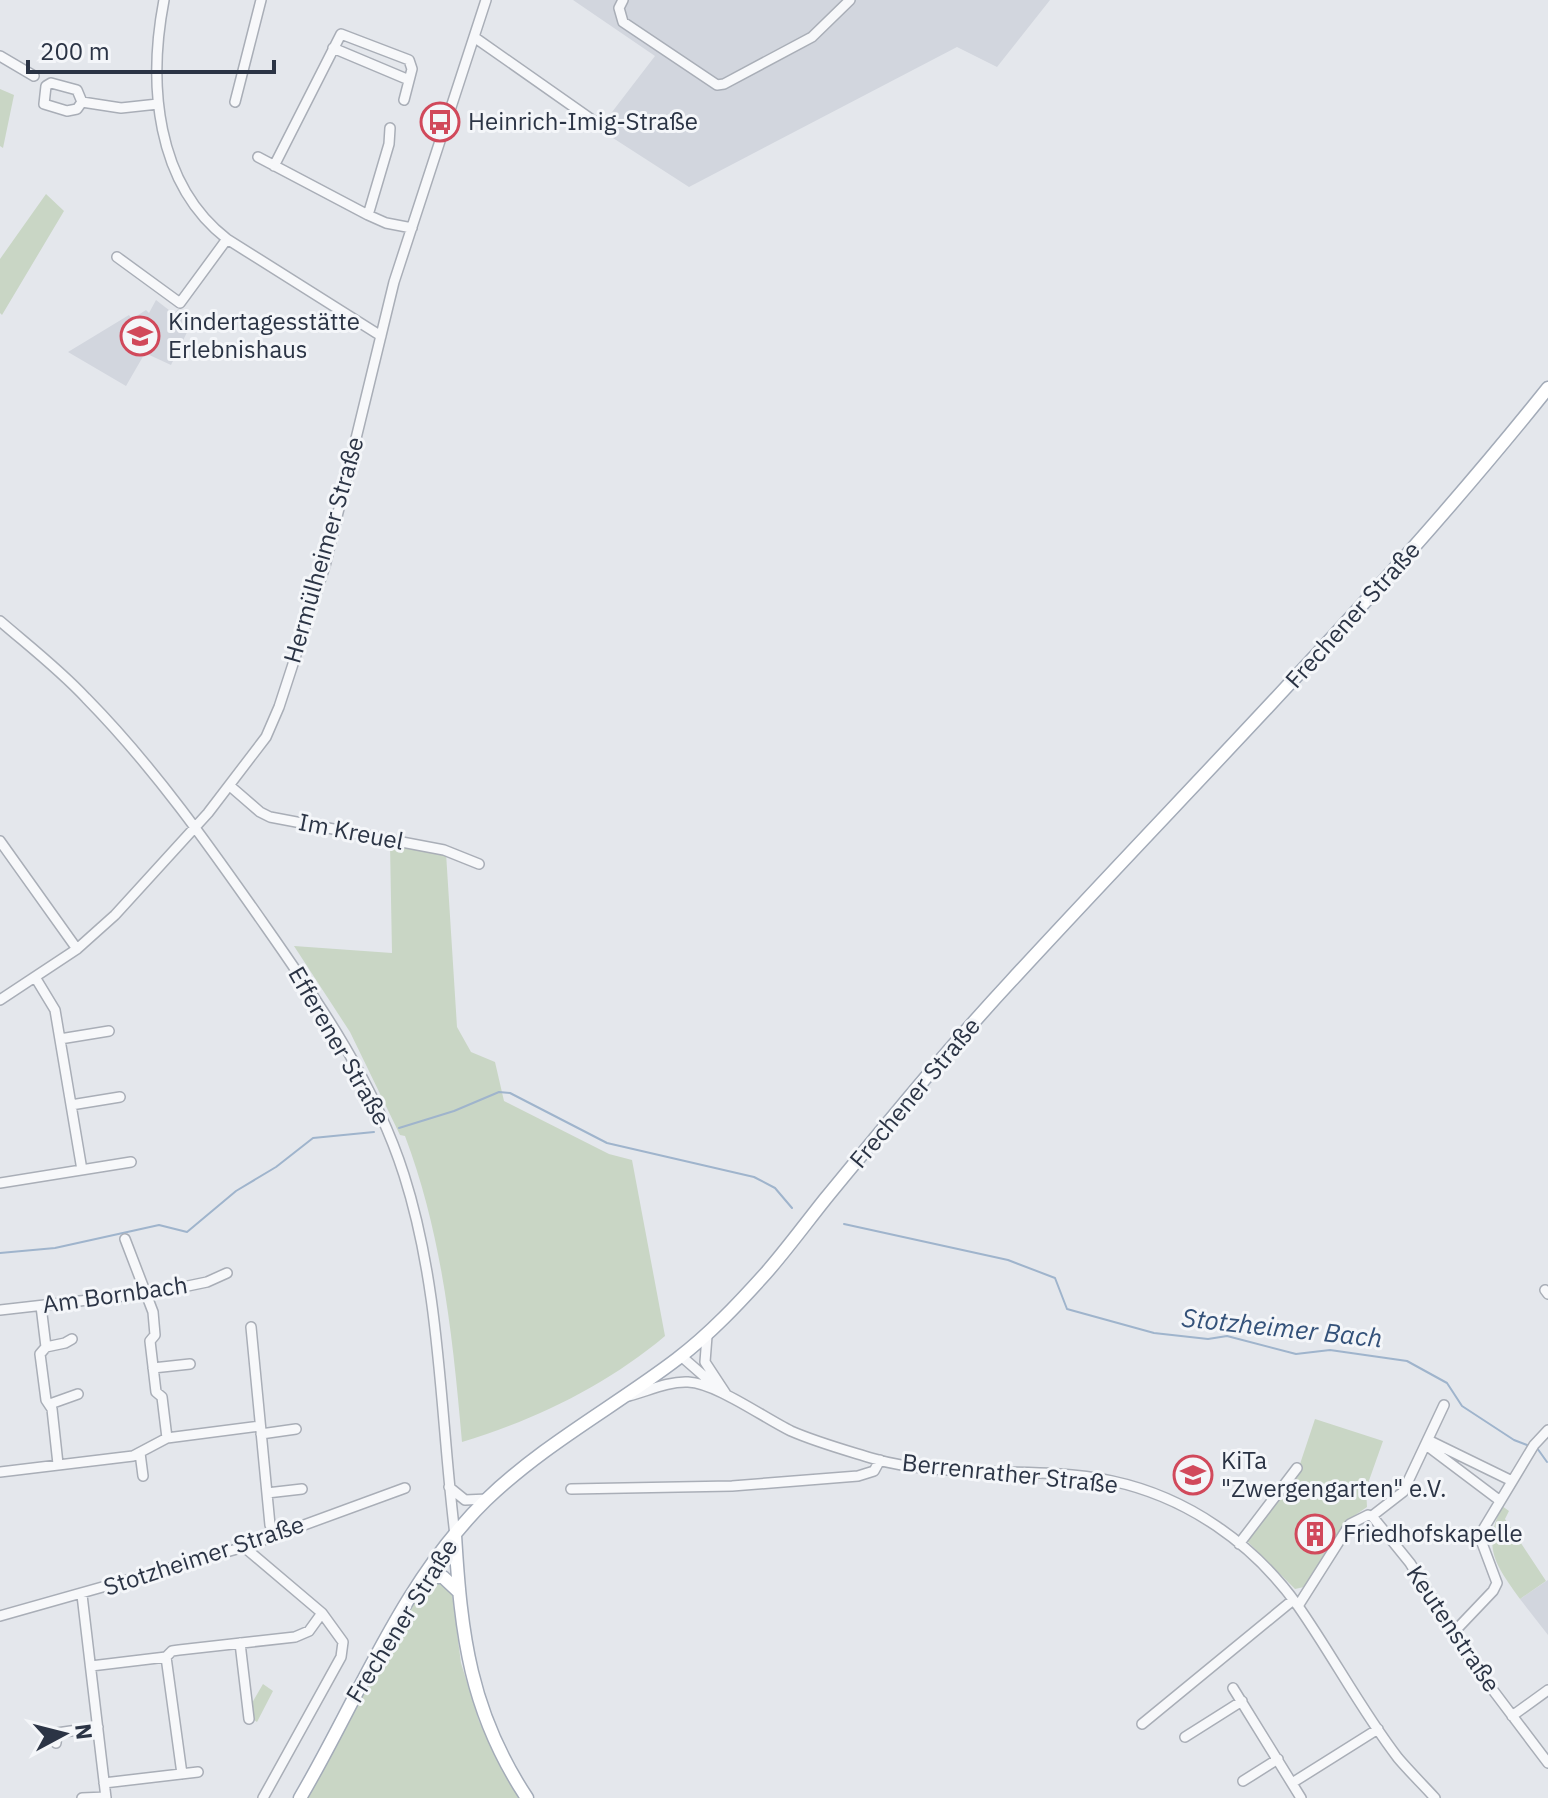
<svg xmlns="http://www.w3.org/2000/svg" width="1548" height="1798" font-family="'IBM Plex Sans',sans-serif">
  <rect width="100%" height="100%" fill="#e4e7ec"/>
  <path fill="#d2d6de" d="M 573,0 L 1050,0 L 997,67 L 957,47 L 689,187 L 599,129 L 655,56 Z
    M 156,300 L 174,314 L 178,309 L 193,320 L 171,365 L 145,353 L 126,386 L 68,352 L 129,315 L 132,319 L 146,310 L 149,313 Z
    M 1548,1580 L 1548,1635 L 1520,1599 Z"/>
  <path fill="#c9d6c5" d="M 0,89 L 14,95 L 3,148 L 0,146 Z
    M 46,194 L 64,211 L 2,315 L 0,313 L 0,259 Z
    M 390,844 L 446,853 L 457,1027 L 471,1052 L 495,1062 L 504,1101 L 609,1154 L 632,1160 L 665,1336 C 607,1385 535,1420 462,1442 C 453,1338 442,1234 405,1136 L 400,1135 L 350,1032 L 294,946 L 392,953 Z
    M 1315,1419 L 1383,1441 L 1366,1489 L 1367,1507 L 1345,1522 L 1304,1587 L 1295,1589 L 1247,1541 L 1297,1473 Z
    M 1502,1506 L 1509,1511 L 1505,1519 L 1546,1581 L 1520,1599 C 1495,1564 1482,1548 1502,1506 Z
    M 435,1582 L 440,1582 L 452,1594 L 461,1663 L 479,1721 L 504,1770 L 522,1798 L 307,1798 L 391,1638 L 423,1589 Z
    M 263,1684 L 273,1691 L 257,1722 L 254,1720 L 252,1703 Z"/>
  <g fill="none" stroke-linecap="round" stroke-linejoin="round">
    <path stroke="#9fb4cc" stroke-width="2" d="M 399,1128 L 454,1111 L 499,1092 L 510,1093 L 607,1143 L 754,1177 L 775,1188 L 792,1208
      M 844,1224 L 1008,1260 L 1055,1278 L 1067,1309 L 1154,1333 L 1208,1339 L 1227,1336 L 1296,1354 L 1330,1350 L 1407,1361 L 1447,1383 L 1462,1406 L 1514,1440 L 1527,1445
      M 0,1253 L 55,1248 L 159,1225 L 187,1232 L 236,1191 L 276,1167 L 313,1138 L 374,1132
      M 1537,1448 L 1547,1462"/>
    <g stroke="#a9aeb7" stroke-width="12">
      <path id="minor" d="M 164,0 C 148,83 155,183 227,239 L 381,336
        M 623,0 L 619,8 L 623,22 L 717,85 L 724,84 L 812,37 L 850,0
        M 474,37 L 598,124
        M 333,48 L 409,80
        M 0,56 L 34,76
        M 51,83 L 77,90 L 82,102 L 77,109 L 67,111 L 44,104 L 46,86 Z
        M 82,102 L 121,108 L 158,104
        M 235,102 L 261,0
        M 258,157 L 368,215 L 386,223 L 412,228
        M 274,166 L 341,34 L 409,60 L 412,69 L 404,100
        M 368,215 L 389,144 L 390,128
        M 117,257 L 180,303 L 227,239
        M 0,621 C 29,646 60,670 86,698 C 154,767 210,847 266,927 C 320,1004 375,1084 404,1175 C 441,1291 440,1415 455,1535
        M 230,786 L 260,812 L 270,817 L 444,850 L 479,864
        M 0,841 L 77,949
        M 35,977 L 55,1010 L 82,1170
        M 0,1000 L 77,949 L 115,915 L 208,813 L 266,737 L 279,707 L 325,566 L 394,282 L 486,0
        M 60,1039 L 109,1031
        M 71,1105 L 120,1097
        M 0,1183 L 131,1162
        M 125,1239 L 153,1312 L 155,1335 L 150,1341 L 156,1392 L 162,1397 L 167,1438 L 260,1426
        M 1545,1290 L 1548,1294
        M 41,1306 L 46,1347 L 40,1354 L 46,1400 L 52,1409 L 58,1464
        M 0,1310 L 159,1292 L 207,1282 L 227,1273
        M 251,1327 L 270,1525 L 275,1536
        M 707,1336 L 705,1362 L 726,1394
        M 46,1347 L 65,1343 L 72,1339
        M 681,1356 L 713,1384
        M 153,1368 L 190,1364
        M 629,1396 C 648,1391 668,1381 688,1382 C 716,1383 764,1418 791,1431 C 816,1442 845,1450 871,1458 C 949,1481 1033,1464 1112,1481 C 1187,1497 1253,1543 1298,1606 C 1333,1656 1361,1710 1398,1758 C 1410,1772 1423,1785 1435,1798
        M 50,1404 L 78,1394
        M 261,1434 L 296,1429
        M 1428,1440 L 1512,1481
        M 1426,1445 L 1499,1500
        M 140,1453 L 143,1476
        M 0,1472 L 133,1456 L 167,1438
        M 449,1487 L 465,1500 L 488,1499
        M 571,1489 L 732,1486 L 858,1476 L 874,1471 L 880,1460
        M 267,1493 L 302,1489
        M 1372,1516 L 1403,1492 L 1444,1405
        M 1239,1544 L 1297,1468
        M 244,1547 L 322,1613 L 343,1642 L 341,1657 L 263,1798
        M 82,1595 L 106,1798
        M 1298,1606 L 1350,1524 L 1368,1515 L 1372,1516 L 1410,1563 L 1474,1665 L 1548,1763
        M 0,1616 L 244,1547 L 405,1488
        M 1453,1633 L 1493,1591 L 1497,1583 L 1482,1543 L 1484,1528 L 1534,1445 L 1548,1430
        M 240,1643 L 249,1719
        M 166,1657 L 182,1774
        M 91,1666 L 166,1657 L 172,1651 L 179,1650 L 295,1637 L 309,1631 L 322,1613
        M 1233,1688 L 1301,1798
        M 1512,1716 L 1548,1690
        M 1142,1724 L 1293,1600
        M 1185,1737 L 1242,1701
        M 56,1743 L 57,1733 L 98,1727
        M 1243,1781 L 1278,1759
        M 104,1783 L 198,1772
        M 1292,1783 L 1378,1729
        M 82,1798 L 106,1797"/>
    </g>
    <g stroke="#a3abb8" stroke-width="15">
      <path id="major" d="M 455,1535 C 461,1635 470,1712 527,1798
        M 420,1584 L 433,1577 L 443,1577 L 459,1592
        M 300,1798 C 359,1698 401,1583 486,1500 C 544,1444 614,1407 677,1359 C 710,1334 739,1303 766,1273 C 787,1249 806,1223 826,1198 C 886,1125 946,1051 1011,981 C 1192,784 1381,597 1548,388"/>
    </g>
    <use href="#minor" stroke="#f7f8fa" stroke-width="9"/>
    <use href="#major" stroke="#fff" stroke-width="12"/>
  </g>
  <defs>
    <g id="bus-ring" transform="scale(2)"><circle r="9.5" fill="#f4f6f9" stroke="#d1495b" stroke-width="1.5"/><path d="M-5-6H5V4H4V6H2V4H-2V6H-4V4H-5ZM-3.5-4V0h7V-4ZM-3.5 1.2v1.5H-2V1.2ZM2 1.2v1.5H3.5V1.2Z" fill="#d1495b"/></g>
    <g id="school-ring" transform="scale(2)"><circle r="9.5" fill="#f4f6f9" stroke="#d1495b" stroke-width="1.5"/><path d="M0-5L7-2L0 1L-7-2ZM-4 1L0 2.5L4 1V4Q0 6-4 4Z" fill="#d1495b"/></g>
    <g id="building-ring" transform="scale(2)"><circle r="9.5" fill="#f4f6f9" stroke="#d1495b" stroke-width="1.5"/><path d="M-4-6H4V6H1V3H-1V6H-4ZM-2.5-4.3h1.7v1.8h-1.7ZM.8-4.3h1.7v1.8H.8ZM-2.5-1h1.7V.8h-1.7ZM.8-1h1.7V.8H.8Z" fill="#d1495b"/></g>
  </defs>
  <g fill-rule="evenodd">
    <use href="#bus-ring" x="440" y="122"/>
    <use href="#school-ring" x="140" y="336"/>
    <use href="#school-ring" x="1193" y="1475"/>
    <use href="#building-ring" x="1315" y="1534"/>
  </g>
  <g text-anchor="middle" stroke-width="6" stroke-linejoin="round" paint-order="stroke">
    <g font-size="24" fill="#2b3445" stroke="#f4f6f9" text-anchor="start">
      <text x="468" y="130">Heinrich-Imig-Straße</text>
      <text x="168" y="330">Kindertagesstätte<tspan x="168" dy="28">Erlebnishaus</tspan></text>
      <text x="1221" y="1469">KiTa<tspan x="1221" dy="28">"Zwergengarten" e.V.</tspan></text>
      <text x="1343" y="1542">Friedhofskapelle</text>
    </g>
    <g font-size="24" fill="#2b3445" stroke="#f4f6f9">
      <text transform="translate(324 550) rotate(-74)" y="8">Hermülheimer Straße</text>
      <text transform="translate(1353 615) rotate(-48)" y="8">Frechener Straße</text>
      <text transform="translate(351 832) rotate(11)" y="8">Im Kreuel</text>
      <text transform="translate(339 1046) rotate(60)" y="8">Efferener Straße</text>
      <text transform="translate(915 1093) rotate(-50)" y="8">Frechener Straße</text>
      <text transform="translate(115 1295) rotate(-8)" y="8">Am Bornbach</text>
      <text transform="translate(1010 1474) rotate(6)" y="8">Berrenrather Straße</text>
      <text transform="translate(204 1556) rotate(-18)" y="8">Stotzheimer Straße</text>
      <text transform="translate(402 1621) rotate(-58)" y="8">Frechener Straße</text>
      <text transform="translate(1453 1629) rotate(56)" y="8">Keutenstraße</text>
    </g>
    <g font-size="26" font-style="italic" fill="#34527a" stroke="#f4f6f9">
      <text transform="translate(1282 1328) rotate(6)" y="9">Stotzheimer Bach</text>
    </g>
  </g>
  <g transform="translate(64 1734) rotate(83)" stroke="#f4f6f9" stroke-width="6" paint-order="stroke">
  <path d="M0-6L14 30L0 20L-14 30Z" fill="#2b3445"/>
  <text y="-12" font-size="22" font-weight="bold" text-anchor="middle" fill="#2b3445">N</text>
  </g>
  <path d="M28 60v12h246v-12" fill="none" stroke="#2b3445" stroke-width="4"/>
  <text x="40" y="60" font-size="24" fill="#2b3445" stroke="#f4f6f9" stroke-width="6" paint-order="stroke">200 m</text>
</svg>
